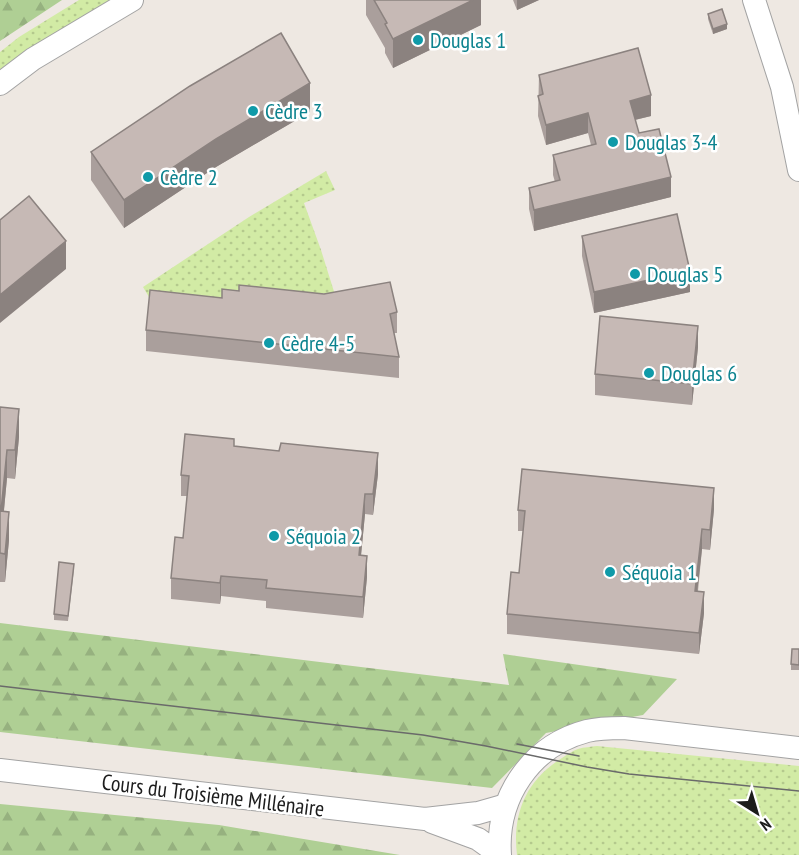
<svg xmlns="http://www.w3.org/2000/svg" width="799" height="855" font-family="'PT Sans Narrow',sans-serif">
  <defs>
    <pattern id="grass-dots" width="8" height="8" patternUnits="userSpaceOnUse" patternTransform="scale(1.5)"><rect width="8" height="8" fill="#d2eba5"/><path d="M2 2h.1M6 6h.1" fill="none" stroke="#b4c98d" stroke-width="1.8" stroke-linecap="round"/></pattern>
    <pattern id="forest-firs" width="22" height="20" patternUnits="userSpaceOnUse" patternTransform="scale(1.5)"><rect width="22" height="20" fill="#afcf94"/><path d="M5 1l3.5 6h-7zM16 11l3.5 6h-7z" fill="#96b17f"/></pattern>
  </defs>
  <rect width="100%" height="100%" fill="#eee8e2"/>
  <path fill="url(#grass-dots)" d="M 79,0 L 111,0 L 0,73 L 0,52 L 19,37 Z
    M 326,171 L 335,190 L 304,203 L 321,250 L 336,298 L 326,300 L 324,293 L 303,297 L 302,291 L 276,297 L 238,290 L 229,291 L 231,301 L 152,302 L 143,287 L 249,217 Z
    M 597,746 L 799,766 L 799,855 L 517,855 C 512,814 526,780 562,758 C 567,755 572,751 578,749 C 584,747 591,747 597,746 Z"/>
  <path fill="url(#forest-firs)" d="M 0,0 L 62,0 L 0,41 Z
    M 0,623 L 509,685 L 503,654 L 677,679 L 643,715 L 546,733 L 492,788 L 0,732 Z
    M 0,804 L 219,825 L 400,855 L 0,855 Z"/>
  <g fill="none" stroke-linecap="round" stroke-linejoin="round">
    <g stroke="#a3a3a3" stroke-width="24">
      <path id="street" d="M 754,0 L 782,87 L 799,170
        M 0,84 L 33,59 L 132,0
        M 0,770 L 425,819 L 478,813 L 506,805
        M 432,822 L 478,839 L 500,855
        M 500,855 C 496,798 530,746 587,731 C 599,728 611,728 624,728 L 799,748"/>
    </g>
    <use href="#street" stroke="#fff" stroke-width="22"/>
    <path stroke="#6a6a6a" stroke-width="1.5" d="M 0,686 L 423,735 L 486,746 L 587,767 L 629,774 L 799,791
      M 517,744 L 579,756"/>
  </g>
  <path fill="#aa9f9c" d="M 366,0 L 481,0 L 481,25 L 393,68 L 385,53 L 385,48 L 366,15 Z
    M 513,0 L 539,0 L 517,10 Z
    M 708,14 L 727,29 L 713,34 L 708,19 Z
    M 539,75 L 651,116 L 635,120 L 639,133 L 671,197 L 534,231 L 529,209 L 529,188 L 555,182 L 553,175 L 553,155 L 591,145 L 588,133 L 546,145 L 538,116 Z
    M 310,112 L 216,167 L 124,228 L 91,180 L 91,152 Z
    M 582,236 L 690,292 L 594,313 L 582,256 Z
    M 222,298 L 397,312 L 397,333 L 394,333 L 399,357 L 399,378 L 146,351 L 146,330 Z
    M 698,347 L 692,405 L 595,395 L 595,374 Z
    M 0,407 L 19,437 L 15,479 L 7,478 L 4,511 L 9,540 L 5,582 L 0,582 Z
    M 234,446 L 378,474 L 373,515 L 365,514 L 361,555 L 367,577 L 363,618 L 266,608 L 266,601 L 221,596 L 220,604 L 171,599 L 171,578 L 183,538 L 187,496 L 181,496 L 181,475 Z
    M 714,509 L 710,550 L 702,549 L 698,591 L 704,613 L 699,654 L 507,634 L 507,614 L 519,573 L 523,531 L 518,531 L 518,510 Z
    M 74,569 L 68,621 L 54,620 L 54,614 Z
    M 799,649 L 799,670 L 791,670 L 791,664 Z"/>
  <path fill="#8b827f" d="M 473,0 L 481,0 L 481,25 L 393,68 L 393,39 Z
    M 517,0 L 539,0 L 517,10 Z
    M 727,24 L 727,29 L 713,34 L 713,29 Z
    M 310,83 L 310,112 L 216,167 L 124,228 L 124,200 L 216,139 Z
    M 651,95 L 651,116 L 630,121 L 630,101 Z
    M 588,113 L 588,133 L 546,145 L 546,125 Z
    M 671,177 L 671,197 L 534,231 L 534,210 Z
    M 66,241 L 66,269 L 0,323 L 0,295 Z
    M 690,271 L 690,292 L 594,313 L 594,292 Z
    M 698,326 L 698,347 L 692,405 L 692,384 Z
    M 19,409 L 19,437 L 15,479 L 15,450 Z
    M 7,450 L 7,478 L 1,540 L 1,511 Z
    M 378,453 L 378,474 L 373,515 L 373,494 Z
    M 714,488 L 714,509 L 710,550 L 710,530 Z
    M 365,494 L 365,514 L 359,576 L 359,555 Z
    M 9,512 L 9,540 L 5,582 L 5,554 Z
    M 702,529 L 702,549 L 695,611 L 695,591 Z
    M 367,556 L 367,577 L 363,618 L 363,597 Z
    M 221,576 L 221,596 L 220,604 L 220,583 Z
    M 704,592 L 704,613 L 699,654 L 699,633 Z"/>
  <path fill="#c6b9b5" stroke="#8b827f" stroke-width="1.5" d="M 374,0 L 473,0 L 393,39 L 385,24 L 387,23 Z
    M 722,9 L 727,24 L 713,29 L 708,14 Z
    M 281,33 L 310,83 L 216,139 L 124,200 L 91,152 L 190,86 Z
    M 638,48 L 651,95 L 630,101 L 639,133 L 659,129 L 671,177 L 534,210 L 529,188 L 560,180 L 553,155 L 596,144 L 588,113 L 546,125 L 538,96 L 543,94 L 539,75 Z
    M 29,196 L 66,241 L 0,295 L 0,220 Z
    M 677,214 L 690,271 L 594,292 L 582,236 Z
    M 390,282 L 397,312 L 390,314 L 399,357 L 146,330 L 150,290 L 222,298 L 222,289 L 239,291 L 239,285 L 324,294 Z
    M 600,316 L 698,326 L 692,384 L 595,374 Z
    M 0,407 L 19,409 L 15,450 L 7,450 L 1,511 L 9,512 L 5,554 L 0,553 Z
    M 185,434 L 234,439 L 234,446 L 279,451 L 281,443 L 378,453 L 373,494 L 365,494 L 359,555 L 367,556 L 363,597 L 266,588 L 267,580 L 221,576 L 220,583 L 171,578 L 175,537 L 183,538 L 189,476 L 181,475 Z
    M 522,469 L 714,488 L 710,530 L 702,529 L 695,591 L 704,592 L 699,633 L 507,614 L 511,572 L 519,573 L 525,511 L 518,510 Z
    M 59,562 L 74,564 L 68,616 L 54,614 Z
    M 792,649 L 799,649 L 799,665 L 791,664 Z"/>
  <g fill="#0f9aa8" stroke="#fff" stroke-width="2">
    <circle cx="418" cy="40" r="6"/>
    <circle cx="253" cy="111" r="6"/>
    <circle cx="613" cy="142" r="6"/>
    <circle cx="148" cy="177" r="6"/>
    <circle cx="635" cy="274" r="6"/>
    <circle cx="269" cy="343" r="6"/>
    <circle cx="649" cy="373" r="6"/>
    <circle cx="274" cy="536" r="6"/>
    <circle cx="610" cy="572" r="6"/>
  </g>
  <g text-anchor="middle" stroke-width="5" stroke-linejoin="round" paint-order="stroke">
    <g font-size="22" fill="#0d838f" stroke="#fff" text-anchor="start">
      <text x="430" y="48">Douglas 1</text>
      <text x="265" y="119">Cèdre 3</text>
      <text x="625" y="150">Douglas 3-4</text>
      <text x="160" y="185">Cèdre 2</text>
      <text x="647" y="282">Douglas 5</text>
      <text x="281" y="351">Cèdre 4-5</text>
      <text x="661" y="381">Douglas 6</text>
      <text x="286" y="544">Séquoia 2</text>
      <text x="622" y="580">Séquoia 1</text>
    </g>
    <g font-size="22" fill="#1c1c1c" stroke="#fff">
      <text transform="translate(213 795) rotate(7)" y="8">Cours du Troisième Millénaire</text>
    </g>
  </g>
  <g transform="translate(757 813) rotate(143)" stroke="#ffffff" stroke-width="4.5" paint-order="stroke">
  <path d="M0-4.5L10 22L0 15L-10 22Z" fill="#1c1c1c"/>
  <text y="-9" font-size="16" font-weight="bold" text-anchor="middle" fill="#1c1c1c">N</text>
  </g>
</svg>
